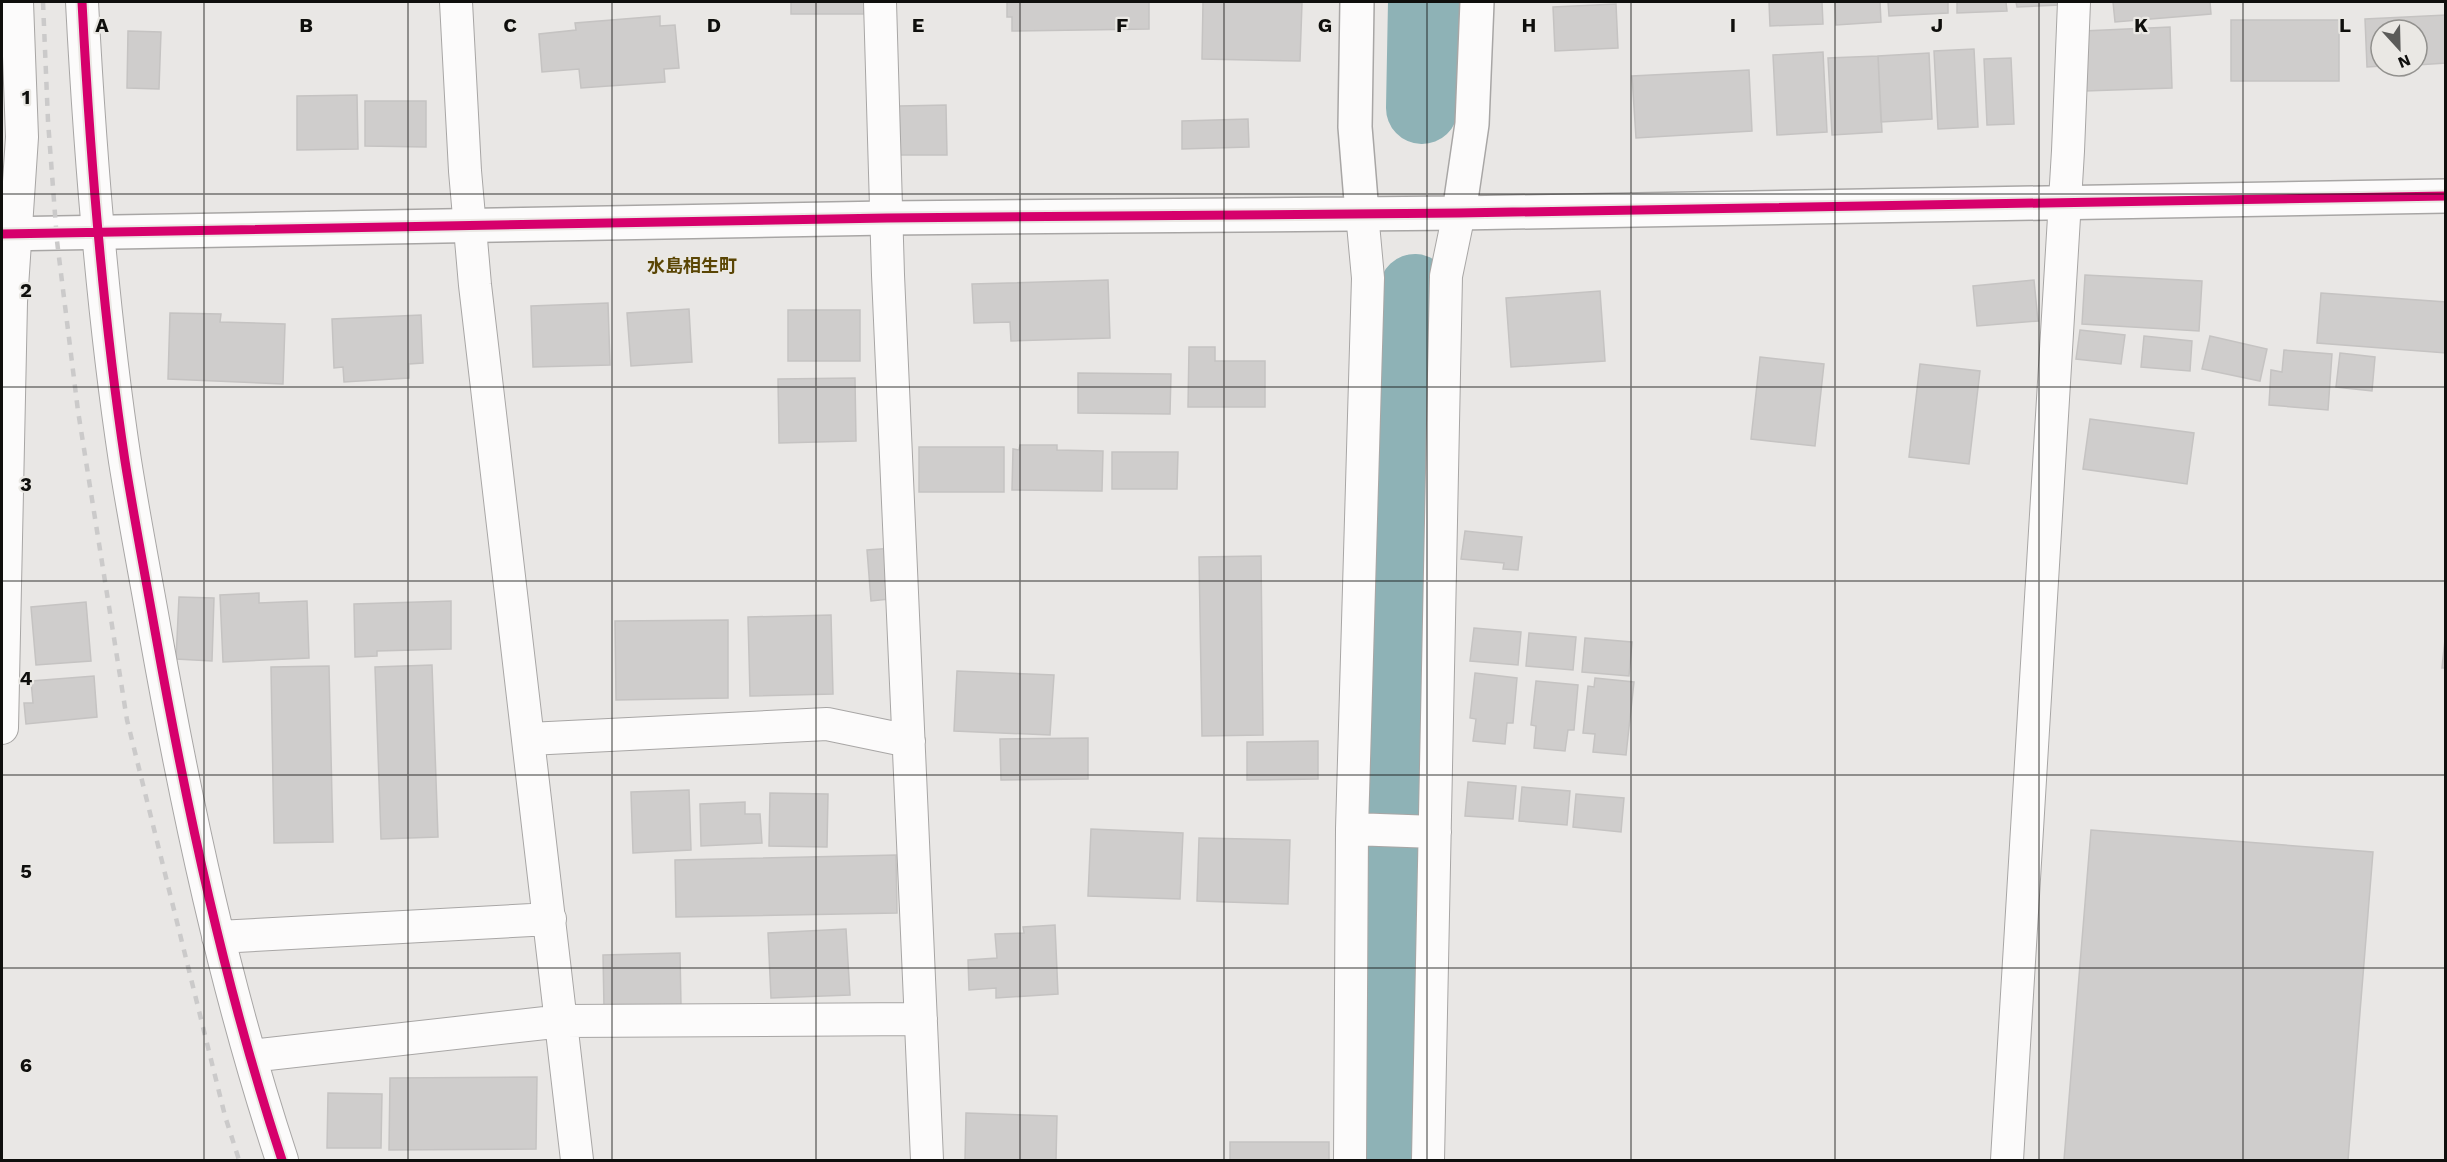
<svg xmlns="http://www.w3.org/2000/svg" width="2447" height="1162" font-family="'Work Sans','Noto Sans JP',sans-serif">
  <rect width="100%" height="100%" fill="#e9e7e5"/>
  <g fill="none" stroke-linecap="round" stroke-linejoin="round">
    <path stroke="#8eb2b6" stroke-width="12" d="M 1394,107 L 1398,2
      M 1372,1160 L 1376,860 L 1393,292"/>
    <path stroke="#8eb2b6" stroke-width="72" d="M 1422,108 L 1424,2
      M 1392,1160 L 1393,1031 L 1415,290"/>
  </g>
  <path fill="#cfcdcc" stroke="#c5c3c2" stroke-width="1.5" d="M 791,2 L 865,2 L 864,14 L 791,14 Z
    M 1007,2 L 1149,2 L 1149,29 L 1012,31 L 1012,17 L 1007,17 Z
    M 1203,2 L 1302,3 L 1300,61 L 1202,59 Z
    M 1769,2 L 1822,2 L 1823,24 L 1770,26 Z
    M 1835,2 L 1880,2 L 1881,22 L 1836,25 Z
    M 1888,2 L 1948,2 L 1948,13 L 1889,16 Z
    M 1957,2 L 2006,2 L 2007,11 L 1957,13 Z
    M 2016,2 L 2060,2 L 2060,5 L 2017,7 Z
    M 2113,2 L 2210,2 L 2211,14 L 2115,22 Z
    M 1616,4 L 1618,48 L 1555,51 L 1553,7 Z
    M 2446,15 L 2446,63 L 2417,65 L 2417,30 L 2381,30 L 2382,66 L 2367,67 L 2365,19 Z
    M 660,16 L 660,26 L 675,25 L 679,68 L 664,69 L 665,82 L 581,88 L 579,69 L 542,72 L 539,34 L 576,30 L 575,23 Z
    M 2231,20 L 2339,20 L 2339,81 L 2231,81 Z
    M 2170,27 L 2172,88 L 2085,91 L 2083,31 Z
    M 128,31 L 161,32 L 159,89 L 127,88 Z
    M 1974,49 L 1978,127 L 1938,129 L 1934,51 Z
    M 1823,52 L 1827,132 L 1777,135 L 1773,55 Z
    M 1929,53 L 1932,119 L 1881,122 L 1878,56 Z
    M 1878,56 L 1882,132 L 1832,135 L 1828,58 Z
    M 2011,58 L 2014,124 L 1987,125 L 1984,59 Z
    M 1749,70 L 1752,131 L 1636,138 L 1632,76 Z
    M 357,95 L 358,149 L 297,150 L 297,96 Z
    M 365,101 L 426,101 L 426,147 L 365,146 Z
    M 946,105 L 947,155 L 900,155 L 899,106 Z
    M 1248,119 L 1249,147 L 1182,149 L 1182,121 Z
    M 2085,275 L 2202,281 L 2199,331 L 2082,324 Z
    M 1108,280 L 1110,338 L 1011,341 L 1010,322 L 974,323 L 972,284 Z
    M 2034,280 L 2038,321 L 1977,326 L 1973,286 Z
    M 1600,291 L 1605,361 L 1511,367 L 1506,298 Z
    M 2321,293 L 2446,302 L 2446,353 L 2317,343 Z
    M 608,303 L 610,365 L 533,367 L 531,306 Z
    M 689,309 L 692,362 L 631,366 L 627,313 Z
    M 788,310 L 860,310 L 860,361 L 788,361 Z
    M 170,313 L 221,314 L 220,322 L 285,324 L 283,384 L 168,379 Z
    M 421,315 L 423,363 L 409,364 L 409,378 L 344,382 L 343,367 L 334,368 L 332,319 Z
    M 2080,330 L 2125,335 L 2121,364 L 2076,359 Z
    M 2144,336 L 2192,341 L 2190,371 L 2141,367 Z
    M 2210,336 L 2267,349 L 2260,381 L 2202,369 Z
    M 1189,347 L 1215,347 L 1215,361 L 1265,361 L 1265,407 L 1188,407 Z
    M 2284,350 L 2332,354 L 2328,410 L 2269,405 L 2271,370 L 2282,372 Z
    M 2340,353 L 2375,357 L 2372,391 L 2336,387 Z
    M 1760,357 L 1824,364 L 1815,446 L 1751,439 Z
    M 1920,364 L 1980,371 L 1969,464 L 1909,457 Z
    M 1078,373 L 1171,374 L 1170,414 L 1078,413 Z
    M 855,378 L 856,441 L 779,443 L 778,379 Z
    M 2090,419 L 2194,433 L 2187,484 L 2083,469 Z
    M 1020,445 L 1057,445 L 1057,450 L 1103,451 L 1102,491 L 1012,490 L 1013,449 L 1019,450 Z
    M 919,447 L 1004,447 L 1004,492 L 919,492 Z
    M 1112,452 L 1178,452 L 1177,489 L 1112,489 Z
    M 1465,531 L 1522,537 L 1518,570 L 1503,569 L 1504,563 L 1461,559 Z
    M 894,548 L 899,598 L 871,601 L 867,550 Z
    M 1261,556 L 1263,735 L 1202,736 L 1199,557 Z
    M 259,593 L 259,603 L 307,601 L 309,658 L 223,662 L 220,595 Z
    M 179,597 L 214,598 L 212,661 L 176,659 Z
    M 451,601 L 451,649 L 377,651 L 377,656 L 355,657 L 354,604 Z
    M 86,602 L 91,661 L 36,665 L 31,607 Z
    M 831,615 L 833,694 L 750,696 L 748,617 Z
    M 728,620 L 728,698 L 616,700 L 615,621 Z
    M 1474,628 L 1521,632 L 1518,665 L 1470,661 Z
    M 2446,630 L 2446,668 L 2442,668 Z
    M 1529,633 L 1576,637 L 1573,670 L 1526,666 Z
    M 1585,638 L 1632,642 L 1629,676 L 1582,672 Z
    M 432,665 L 438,837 L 381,839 L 375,667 Z
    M 329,666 L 333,842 L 274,843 L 271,667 Z
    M 957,671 L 1054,675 L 1050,735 L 954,731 Z
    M 1475,673 L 1517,678 L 1513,723 L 1507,723 L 1505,744 L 1473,741 L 1476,719 L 1470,718 Z
    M 94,676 L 97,717 L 26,724 L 24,703 L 33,703 L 31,681 Z
    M 1595,678 L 1634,682 L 1626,755 L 1593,752 L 1595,734 L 1583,733 L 1588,686 L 1594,687 Z
    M 1536,681 L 1578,685 L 1574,730 L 1568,730 L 1565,751 L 1534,748 L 1536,726 L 1531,725 Z
    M 1088,738 L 1088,779 L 1001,780 L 1000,739 Z
    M 1318,741 L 1318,779 L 1247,780 L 1247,742 Z
    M 1468,782 L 1516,786 L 1513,819 L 1465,816 Z
    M 1522,787 L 1570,791 L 1567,825 L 1519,821 Z
    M 689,790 L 691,850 L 633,853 L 631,792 Z
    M 770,793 L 828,794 L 827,847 L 769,846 Z
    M 1576,794 L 1624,798 L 1621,832 L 1573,827 Z
    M 745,802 L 745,814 L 760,814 L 762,843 L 701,846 L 700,804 Z
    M 1091,829 L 1183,833 L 1180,899 L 1088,896 Z
    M 2091,830 L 2373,852 L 2348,1160 L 2064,1160 Z
    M 1199,838 L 1290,840 L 1288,904 L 1197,901 Z
    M 896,855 L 897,913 L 676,917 L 675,860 Z
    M 1055,925 L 1058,994 L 996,998 L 996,988 L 969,990 L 968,960 L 997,958 L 995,934 L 1024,933 L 1023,927 Z
    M 846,929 L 850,995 L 771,998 L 768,933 Z
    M 680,953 L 681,1006 L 604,1008 L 603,955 Z
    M 537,1077 L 536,1149 L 389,1150 L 390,1078 Z
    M 328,1093 L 382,1094 L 381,1148 L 327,1148 Z
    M 966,1113 L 1057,1116 L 1056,1160 L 965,1160 Z
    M 1230,1142 L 1329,1142 L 1329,1160 L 1230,1160 Z"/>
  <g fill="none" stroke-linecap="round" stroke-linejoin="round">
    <g stroke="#a8a6a5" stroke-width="34">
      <path id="minor" d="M 82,2 C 90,155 102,309 125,461 C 134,518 145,574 155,631 C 187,810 225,988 282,1160
        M 456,2 L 465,171 L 475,285 L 577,1160
        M 880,2 L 888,275 L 927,1160
        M 2,728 L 11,302 L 22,137 L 17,2
        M 529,739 L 827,724 L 909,741
        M 1352,829 L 1435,832
        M 218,937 L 550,919
        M 251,1056 L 563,1021 L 921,1019
        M 1350,1160 L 1352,829 L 1368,278 L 1362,213
        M 1428,1160 L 1446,276 L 1459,213
        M 2007,1160 L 2068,151 L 2074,2"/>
    </g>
    <g stroke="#a8a6a5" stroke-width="36">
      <path id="tertiary" d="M 1357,2 L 1355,127 L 1362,213
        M 1459,213 L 1472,124 L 1477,2
        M 2,234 L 887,218 L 1459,213 L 2446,196"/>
    </g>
    <use href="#minor" stroke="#fcfbfb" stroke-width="32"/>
    <use href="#tertiary" stroke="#fcfbfb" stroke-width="33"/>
    <path stroke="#cbcaca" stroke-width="4.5" stroke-dasharray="8 8" stroke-linecap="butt" d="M 43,2 L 48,121 L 57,241 L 78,411 L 127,720 L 225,1116 L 239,1160"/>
    <g stroke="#eae8e4" stroke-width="13">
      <path id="cycleway" d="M 82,2 C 90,155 102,309 125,461 C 134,518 145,574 155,631 C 187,810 225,988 282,1160
        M 2,234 L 887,218 L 1459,213 L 2446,196"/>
    </g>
    <use href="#cycleway" stroke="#d6006c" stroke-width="9"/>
  </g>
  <path fill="none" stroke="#0f0f0d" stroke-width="1.5" stroke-opacity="0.55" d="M 204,2 L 204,1160M 408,2 L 408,1160M 612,2 L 612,1160M 816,2 L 816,1160M 1020,2 L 1020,1160M 1224,2 L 1224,1160M 1427,2 L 1427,1160M 1631,2 L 1631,1160M 1835,2 L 1835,1160M 2039,2 L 2039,1160M 2243,2 L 2243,1160M 2,194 L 2446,194M 2,387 L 2446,387M 2,581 L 2446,581M 2,775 L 2446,775M 2,968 L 2446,968"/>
  <g text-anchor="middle" stroke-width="4.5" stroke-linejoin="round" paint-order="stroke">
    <g font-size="18" font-weight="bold" fill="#5a4504" stroke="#eae8e4">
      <text x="692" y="272">水島相生町</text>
    </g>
  </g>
  <g font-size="20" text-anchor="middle" font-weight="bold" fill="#0f0f0d" stroke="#eae8e4" stroke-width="4.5" stroke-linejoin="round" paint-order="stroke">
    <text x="102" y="32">A</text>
    <text x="306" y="32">B</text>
    <text x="510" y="32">C</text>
    <text x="714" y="32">D</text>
    <text x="918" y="32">E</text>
    <text x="1122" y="32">F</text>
    <text x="1325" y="32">G</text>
    <text x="1529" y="32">H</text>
    <text x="1733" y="32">I</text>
    <text x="1937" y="32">J</text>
    <text x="2141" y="32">K</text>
    <text x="2345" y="32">L</text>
    <text x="26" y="104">1</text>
    <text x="26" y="297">2</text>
    <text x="26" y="491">3</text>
    <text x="26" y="685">4</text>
    <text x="26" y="878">5</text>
    <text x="26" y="1072">6</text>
  </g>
  <rect width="2447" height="1162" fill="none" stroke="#0f0f0d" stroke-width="6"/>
  <g transform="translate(2399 48) rotate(158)"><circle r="28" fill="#eae8e4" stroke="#92918e" stroke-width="1.5"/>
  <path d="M0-4.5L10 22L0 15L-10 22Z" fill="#5b5b59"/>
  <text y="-9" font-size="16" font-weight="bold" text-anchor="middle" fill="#0f0f0d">N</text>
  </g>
</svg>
